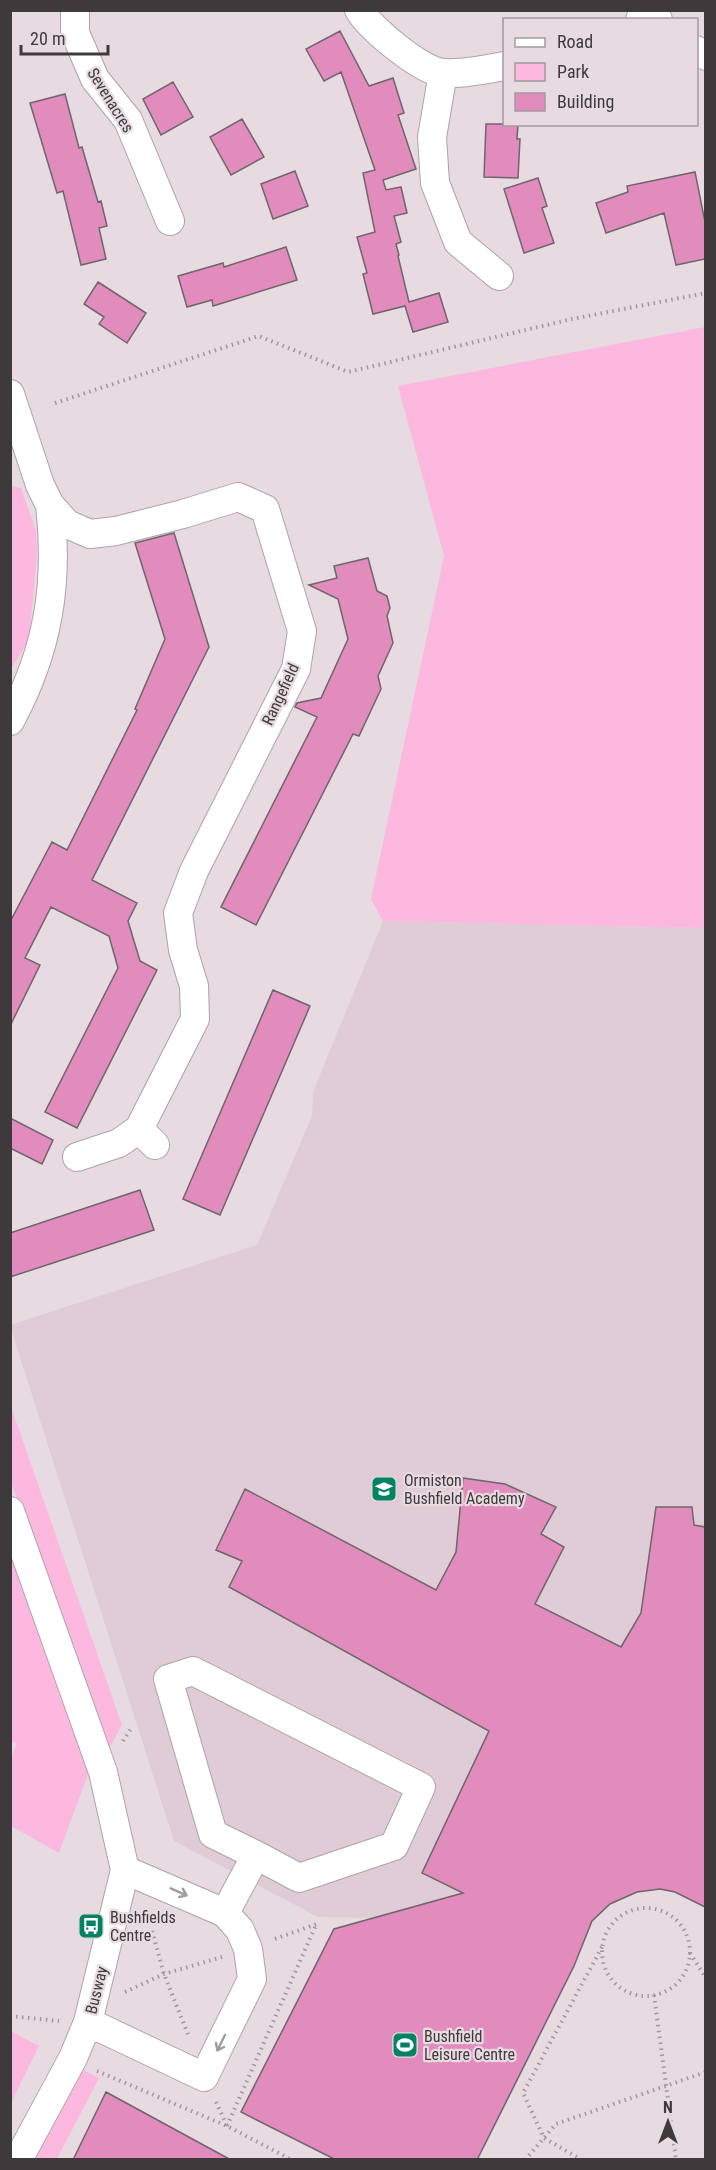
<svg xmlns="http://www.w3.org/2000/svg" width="716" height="2170" font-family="'Roboto Condensed',sans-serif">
  <rect width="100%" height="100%" fill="#e7dbe1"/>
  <path fill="#dfccd6" d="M 383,921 L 705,928 L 705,1910 L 701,1904 L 675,1892 L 660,1889 L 637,1892 L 611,1904 L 592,1921 L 568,1979 L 413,1907 L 374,1918 L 318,1917 L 174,1841 L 11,1329 L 10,1325 L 257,1245 L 312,1116 L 313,1092 Z"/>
  <path fill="#fcb8de" d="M 705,327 L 705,928 L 383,921 L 371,899 L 444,556 L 398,386 Z
    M 11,486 L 21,488 L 36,531 L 37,555 L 29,640 L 11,669 Z
    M 10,1404 L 122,1725 L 106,1754 L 11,1482 Z
    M 11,1544 L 91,1766 L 59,1853 L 11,1826 L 10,1761 L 17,1743 L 10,1741 Z
    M 11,2031 L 39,2046 L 11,2103 Z
    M 80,2068 L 99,2078 L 57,2159 L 34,2160 Z"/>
  <path fill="#e18cbd" stroke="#6f656a" stroke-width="1.5" d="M 340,31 L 369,86 L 393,78 L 404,113 L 398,115 L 416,169 L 383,180 L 386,190 L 401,187 L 407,213 L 394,216 L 401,242 L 396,244 L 399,255 L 398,256 L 409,302 L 439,293 L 448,322 L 413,332 L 405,306 L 373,314 L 363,274 L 367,273 L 357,237 L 375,232 L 363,173 L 375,170 L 341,72 L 324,81 L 306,49 Z
    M 173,82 L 193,117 L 161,135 L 143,99 Z
    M 65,94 L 79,148 L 82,147 L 98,202 L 101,201 L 107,226 L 99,228 L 106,259 L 81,265 L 63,191 L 57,193 L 30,103 Z
    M 242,119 L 264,157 L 231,175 L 210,137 Z
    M 486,124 L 518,124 L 517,139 L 520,139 L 518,178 L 484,177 Z
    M 295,171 L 308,206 L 273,219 L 261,184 Z
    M 695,172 L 705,222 L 705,259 L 676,265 L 664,213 L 606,233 L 596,203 L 628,192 L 627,186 Z
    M 538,178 L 547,206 L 542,208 L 554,243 L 524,253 L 504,189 Z
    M 286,247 L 297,280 L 213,306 L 212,300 L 187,307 L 178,276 L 223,263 L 224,267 Z
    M 98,282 L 146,313 L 127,343 L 99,324 L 104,317 L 84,304 Z
    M 174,533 L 209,647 L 92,880 L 137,903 L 128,921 L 140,961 L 157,970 L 77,1128 L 45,1112 L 118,968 L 109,936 L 51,907 L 25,958 L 40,965 L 11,1024 L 10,922 L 52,842 L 67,850 L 137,710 L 135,709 L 165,639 L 135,543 Z
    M 368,558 L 377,591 L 387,596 L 390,608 L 387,616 L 393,643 L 378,676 L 381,689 L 359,736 L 353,734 L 256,925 L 221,907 L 317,717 L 295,707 L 297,703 L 321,698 L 348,639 L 338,599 L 309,585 L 337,578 L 334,566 Z
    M 273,990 L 310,1006 L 220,1215 L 183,1199 Z
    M 10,1118 L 53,1140 L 42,1164 L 10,1148 Z
    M 140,1190 L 154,1230 L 10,1277 L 10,1233 Z
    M 463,1478 L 505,1484 L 556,1507 L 541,1534 L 564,1547 L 535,1604 L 621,1647 L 641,1613 L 656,1507 L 692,1507 L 694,1525 L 705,1527 L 705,1907 L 675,1892 L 660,1889 L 637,1892 L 610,1904 L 592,1921 L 574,1966 L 477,2160 L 336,2160 L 241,2112 L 334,1929 L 463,1893 L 422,1873 L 489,1731 L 229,1587 L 242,1561 L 216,1550 L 245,1489 L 436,1590 L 456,1552 Z
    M 106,2092 L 231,2160 L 73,2160 Z"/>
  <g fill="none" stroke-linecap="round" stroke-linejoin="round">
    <g stroke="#ada2a8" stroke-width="30">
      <path id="minor" d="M 75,10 L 75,33 L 95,79 L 128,120 L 170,221
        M 359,10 C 371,29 422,72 444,73 C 459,74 489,69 504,66
        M 640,20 L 651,15 L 658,20
        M 696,50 L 706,56
        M 443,73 L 432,137 L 435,183 L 458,242 L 499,276
        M 10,394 L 40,485 L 50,505 L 67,524 L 90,534 L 116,531 L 183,514 L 238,497 L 265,509 L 302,631 L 296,669 L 194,871 L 178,913 L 183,950 L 194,986 L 195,1019 L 139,1129
        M 10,721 C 48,651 59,584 50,505
        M 77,1157 L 119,1143 L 139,1129 L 155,1145
        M 10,1511 L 103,1772 L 125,1870 L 88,2022 L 73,2058 L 18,2160
        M 225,1913 L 256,1855 L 299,1878 L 394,1846 L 421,1787 L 193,1671 L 168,1679 L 213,1834 L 256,1855
        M 88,2022 L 204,2077 L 252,1979 L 248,1949 L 240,1930 L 225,1913 L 125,1870"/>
    </g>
    <path stroke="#9f979b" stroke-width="4" stroke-dasharray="1.5 4.5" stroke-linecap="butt" d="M 55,403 L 259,336 L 348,372 L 572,319 L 706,293
      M 123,1741 L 131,1729
      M602 1952a44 44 0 1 1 88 0a44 44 0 1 1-88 0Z
      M 152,1931 L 164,1974 L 189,2037
      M 275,1939 L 317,1924
      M 690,1953 L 706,1978
      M 125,1992 L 164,1974 L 222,1957
      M 654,1995 L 676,2160
      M 10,2016 L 59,2021
      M 97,2071 L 227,2126 L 292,2160
      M 216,2102 L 227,2126
      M 227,2126 L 316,1925
      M 525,2160 L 556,2124 L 706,2072
      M 582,2160 L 544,2138 L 523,2093 L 602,1947"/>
    <use href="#minor" stroke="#fff" stroke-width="28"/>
  </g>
  <defs><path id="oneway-shaft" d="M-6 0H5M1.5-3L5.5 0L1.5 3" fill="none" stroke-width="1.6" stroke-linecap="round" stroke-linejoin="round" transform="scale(1.5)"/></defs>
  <g stroke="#9e9c9e">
    <use href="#oneway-shaft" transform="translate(179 1892) rotate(24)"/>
    <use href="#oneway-shaft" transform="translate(221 2043) rotate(116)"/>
  </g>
  <defs>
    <g id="school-square" transform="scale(1.35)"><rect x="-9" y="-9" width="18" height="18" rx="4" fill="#038263" stroke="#e7dbe1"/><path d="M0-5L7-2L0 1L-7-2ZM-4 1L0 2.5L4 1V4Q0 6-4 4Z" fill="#fff"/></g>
    <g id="bus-square" transform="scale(1.35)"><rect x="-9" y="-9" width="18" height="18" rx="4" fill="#038263" stroke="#e7dbe1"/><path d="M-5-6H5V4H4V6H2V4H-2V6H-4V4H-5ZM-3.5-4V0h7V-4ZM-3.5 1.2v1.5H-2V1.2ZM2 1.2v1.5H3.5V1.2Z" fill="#fff"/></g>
    <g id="stadium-square" transform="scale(1.35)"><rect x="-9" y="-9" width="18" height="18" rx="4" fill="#038263" stroke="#e7dbe1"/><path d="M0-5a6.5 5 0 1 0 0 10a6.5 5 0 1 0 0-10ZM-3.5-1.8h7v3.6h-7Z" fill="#fff"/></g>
  </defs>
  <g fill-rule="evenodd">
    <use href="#school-square" x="384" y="1489"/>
    <use href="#bus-square" x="91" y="1926"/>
    <use href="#stadium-square" x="405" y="2045"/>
  </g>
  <g text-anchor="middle" stroke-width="4.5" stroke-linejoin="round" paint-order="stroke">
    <g font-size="16" fill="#3e3a3c" stroke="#e7dbe1">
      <text transform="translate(111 100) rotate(58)" y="6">Sevenacres</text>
      <text transform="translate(280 694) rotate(-65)" y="6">Rangefield</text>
      <text transform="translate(96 1990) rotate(-76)" y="6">Busway</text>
    </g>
    <g font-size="16" fill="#3e3a3c" stroke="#e7dbe1" text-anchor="start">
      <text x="404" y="1486">Ormiston<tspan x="404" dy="18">Bushfield Academy</tspan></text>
      <text x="110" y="1923">Bushfields<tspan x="110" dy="18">Centre</tspan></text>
      <text x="424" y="2042">Bushfield<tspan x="424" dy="18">Leisure Centre</tspan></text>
    </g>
  </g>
  <rect width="716" height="2170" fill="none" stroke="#3e3a3c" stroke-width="24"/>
  <rect x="503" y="18" width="195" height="108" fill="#e7dbe1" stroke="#a39b9f" stroke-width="1.5"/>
  <rect x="515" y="38" width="30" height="9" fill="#ffffff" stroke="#a39b9f" stroke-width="1.5"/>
  <text x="557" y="48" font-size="18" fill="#3e3a3c">Road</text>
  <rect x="515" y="63" width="30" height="18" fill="#fcb8de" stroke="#a39b9f" stroke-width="1.5"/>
  <text x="557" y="78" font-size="18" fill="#3e3a3c">Park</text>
  <rect x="515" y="93" width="30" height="18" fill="#e18cbd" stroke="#a39b9f" stroke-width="1.5"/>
  <text x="557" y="108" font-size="18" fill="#3e3a3c">Building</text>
  <g transform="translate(668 2122)" stroke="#e7dbe1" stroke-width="4.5" paint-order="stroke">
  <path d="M0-4.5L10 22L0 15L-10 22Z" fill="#3e3a3c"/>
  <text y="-9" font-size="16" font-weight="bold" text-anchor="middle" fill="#3e3a3c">N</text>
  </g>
  <path d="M21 45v9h87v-9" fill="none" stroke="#3e3a3c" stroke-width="3"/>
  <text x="30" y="45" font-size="18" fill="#3e3a3c" stroke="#e7dbe1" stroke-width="4.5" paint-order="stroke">20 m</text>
</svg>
